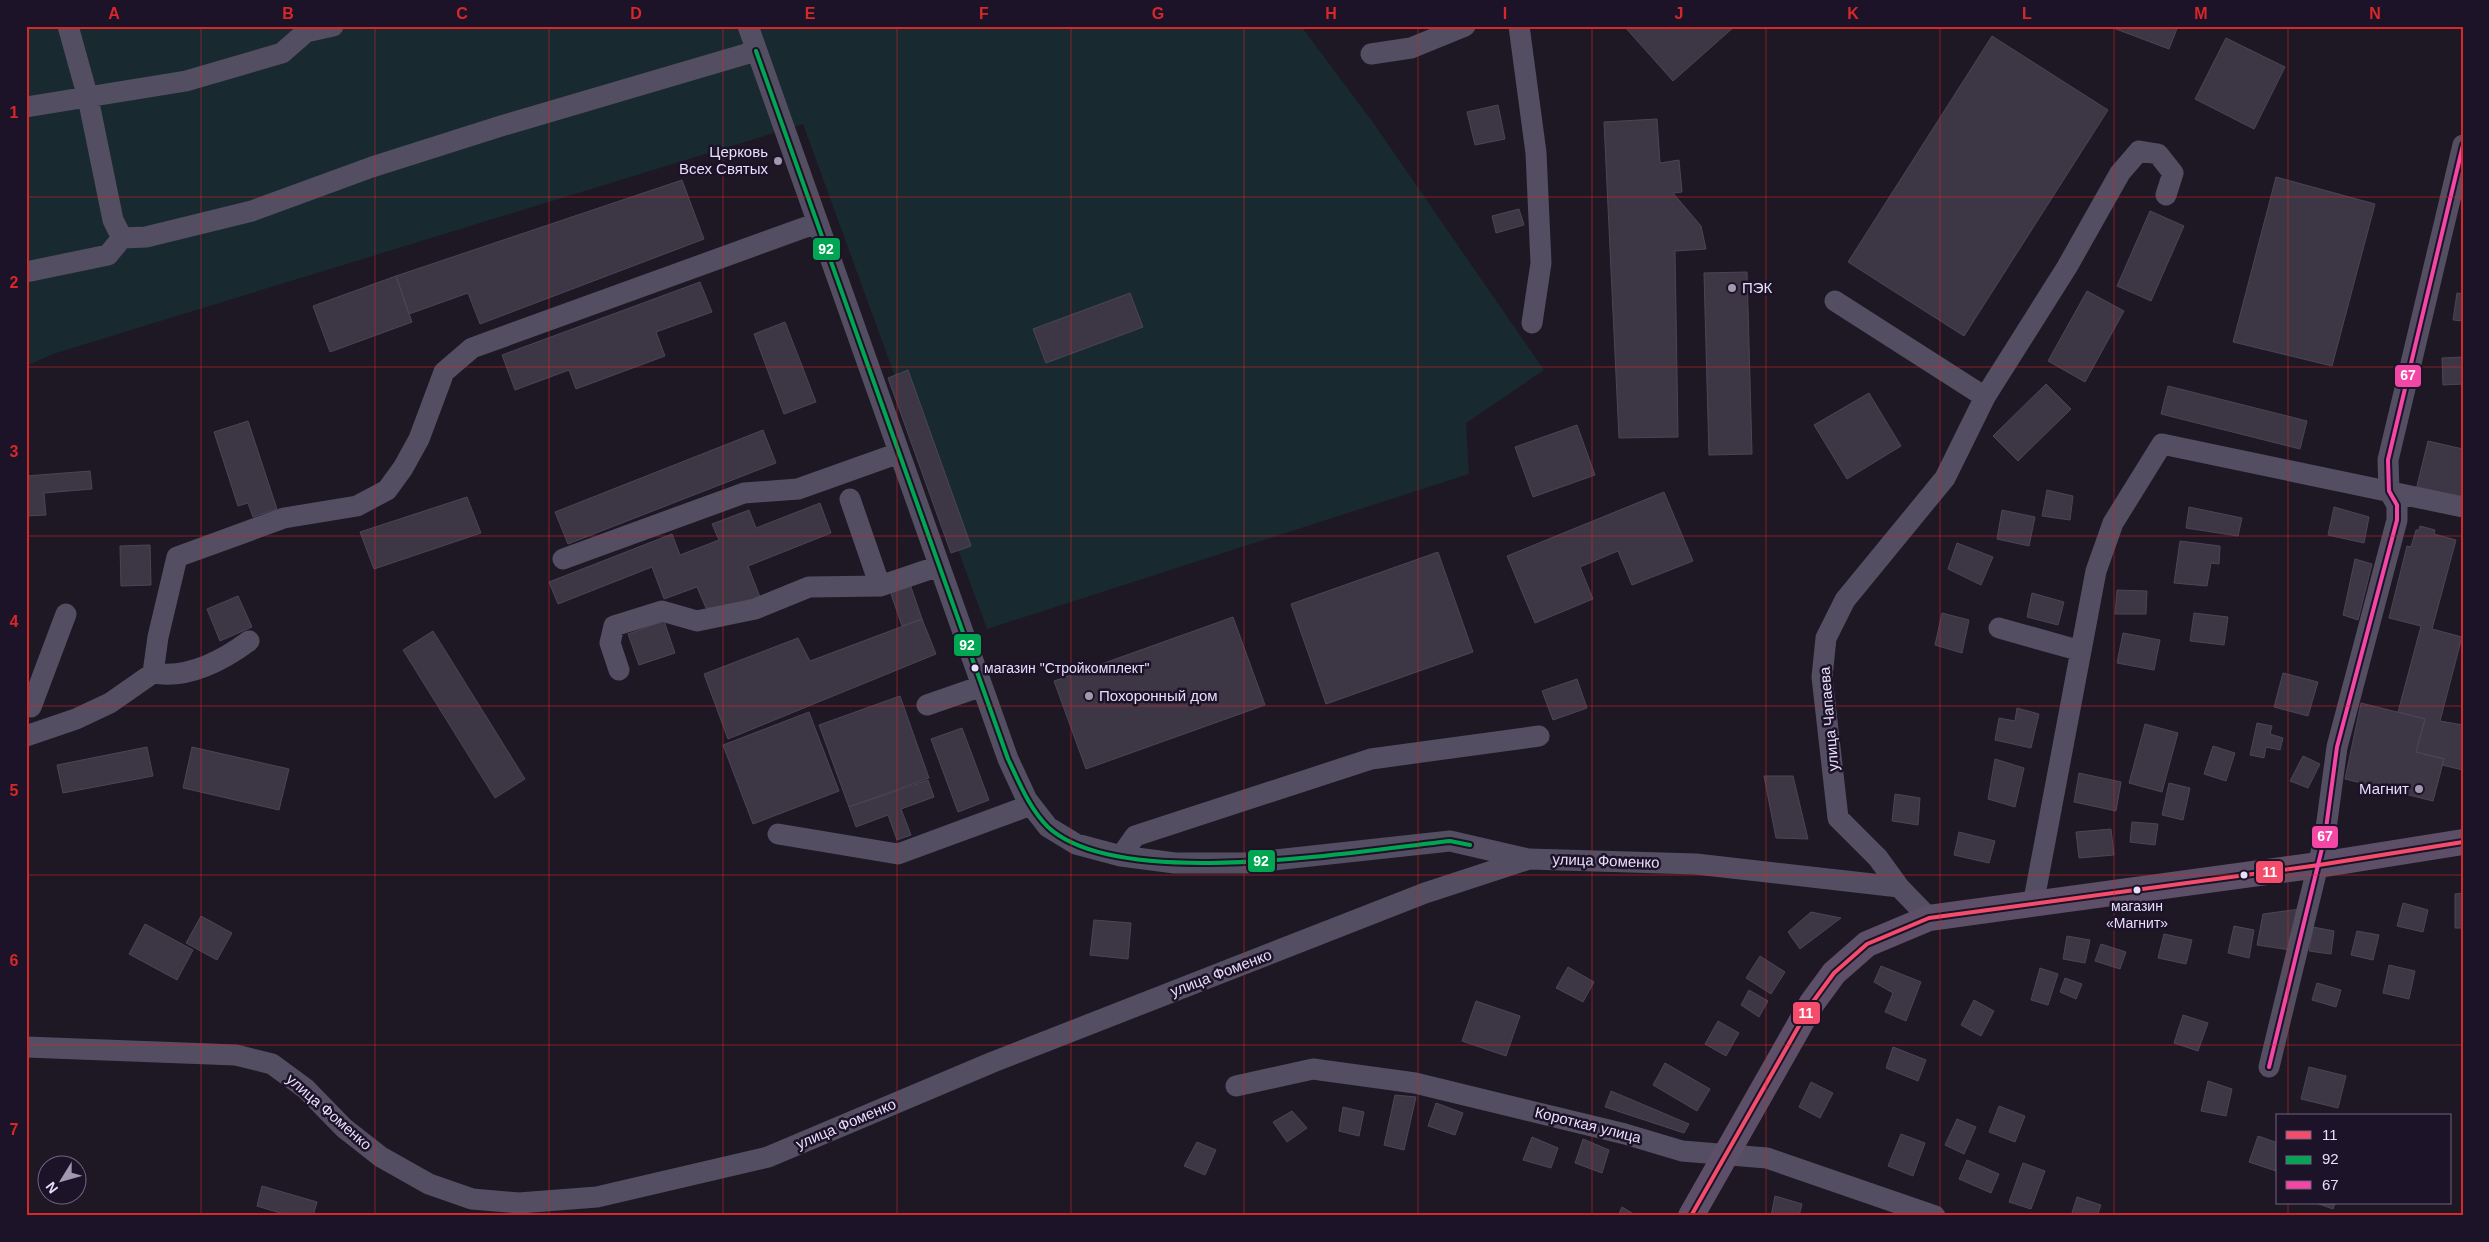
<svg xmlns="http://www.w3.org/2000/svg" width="2489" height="1242" font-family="Helvetica,sans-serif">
  <rect width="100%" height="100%" fill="#1e1824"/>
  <path fill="#182930" d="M 26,26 L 1301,26 L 1374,124 L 1544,370 L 1466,423 L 1469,474 L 987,629 L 803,124 L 53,354 L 26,366 Z"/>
  <path fill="#3d3745" stroke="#4c4456" d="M 1624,26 L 1735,26 L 1673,81 Z
    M 2108,26 L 2178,26 L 2169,49 Z
    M 1992,36 L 2108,110 L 1964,336 L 1848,262 Z
    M 2226,38 L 2285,67 L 2254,129 L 2195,99 Z
    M 1498,105 L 1505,139 L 1475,145 L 1467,112 Z
    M 1657,119 L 1660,163 L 1679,160 L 1682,192 L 1673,193 L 1701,226 L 1706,249 L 1675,251 L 1678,437 L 1619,438 L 1604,122 Z
    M 2276,177 L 2375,204 L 2332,366 L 2233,342 Z
    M 682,180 L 704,239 L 480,324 L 468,293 L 409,314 L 396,276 Z
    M 1519,209 L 1524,225 L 1496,233 L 1492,216 Z
    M 2150,211 L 2184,226 L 2151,301 L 2117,286 Z
    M 1747,272 L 1752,454 L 1709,455 L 1704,273 Z
    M 396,276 L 412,322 L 330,352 L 313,306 Z
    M 700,282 L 712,312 L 656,332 L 665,356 L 576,389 L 569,370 L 515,390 L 502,355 Z
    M 2087,291 L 2124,311 L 2085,382 L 2048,361 Z
    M 1130,293 L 1143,327 L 1046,363 L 1033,329 Z
    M 2457,293 L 2463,294 L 2463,321 L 2453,320 Z
    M 785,322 L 816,402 L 784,414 L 754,334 Z
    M 2463,357 L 2463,384 L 2443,385 L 2442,358 Z
    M 908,370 L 971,546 L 951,553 L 888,378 Z
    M 2046,384 L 2071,409 L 2018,461 L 1993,436 Z
    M 2168,386 L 2307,421 L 2300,449 L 2161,414 Z
    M 1869,393 L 1901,446 L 1847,479 L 1814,425 Z
    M 248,421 L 277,509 L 253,517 L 248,503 L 238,506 L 214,432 Z
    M 1577,425 L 1595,475 L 1533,497 L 1515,447 Z
    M 763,430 L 776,463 L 568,544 L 555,512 Z
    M 2428,441 L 2463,449 L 2463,497 L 2416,490 Z
    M 90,471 L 92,489 L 44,493 L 46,515 L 26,516 L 26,476 Z
    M 2047,490 L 2073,496 L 2070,520 L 2042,516 Z
    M 1664,492 L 1693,561 L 1632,585 L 1618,551 L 1580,567 L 1593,599 L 1535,623 L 1507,556 Z
    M 467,497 L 481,533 L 374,569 L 360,532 Z
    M 820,503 L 831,533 L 748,566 L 760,597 L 723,609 L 706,608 L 697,587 L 664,599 L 652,567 L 558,604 L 549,582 L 672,534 L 680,555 L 719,540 L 712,524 L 749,510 L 756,528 Z
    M 2189,507 L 2242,518 L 2238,536 L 2186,528 Z
    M 2334,507 L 2369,517 L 2364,543 L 2328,535 Z
    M 2002,510 L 2035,517 L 2029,546 L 1997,539 Z
    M 2420,526 L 2435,530 L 2434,534 L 2456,540 L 2432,629 L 2462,637 L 2440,721 L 2463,725 L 2463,770 L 2442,765 L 2444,759 L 2416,752 L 2425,719 L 2398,712 L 2421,626 L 2389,618 L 2407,546 L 2411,547 L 2416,530 L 2419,530 Z
    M 2180,541 L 2220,546 L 2219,564 L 2211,563 L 2207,586 L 2174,583 Z
    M 1957,543 L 1993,557 L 1981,585 L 1948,569 Z
    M 150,545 L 151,585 L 121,586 L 120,546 Z
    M 1438,552 L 1473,652 L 1326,704 L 1291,604 Z
    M 2355,559 L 2372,564 L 2358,620 L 2343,615 Z
    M 910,584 L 922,619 L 902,626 L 890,591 Z
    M 2117,590 L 2147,591 L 2146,614 L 2115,614 Z
    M 2032,593 L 2064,602 L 2058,625 L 2027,617 Z
    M 238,596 L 252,627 L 220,641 L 207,609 Z
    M 1942,613 L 1969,620 L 1962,653 L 1935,645 Z
    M 2194,613 L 2228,617 L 2224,645 L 2190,641 Z
    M 1233,617 L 1265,705 L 1086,769 L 1054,681 Z
    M 922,619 L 936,654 L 728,739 L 704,674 L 798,638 L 810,661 Z
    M 664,621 L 675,653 L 639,665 L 628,634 Z
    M 433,631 L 525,779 L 495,798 L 403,650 Z
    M 2123,633 L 2160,640 L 2154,670 L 2117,663 Z
    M 2283,673 L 2318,682 L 2308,716 L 2274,707 Z
    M 1577,679 L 1587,708 L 1553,720 L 1542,691 Z
    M 900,696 L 929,778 L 849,807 L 819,725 Z
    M 2361,703 L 2425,719 L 2416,752 L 2444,759 L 2433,801 L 2345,779 Z
    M 2017,708 L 2039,714 L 2031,748 L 1995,740 L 1999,718 L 2015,721 Z
    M 809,712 L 839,791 L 753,824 L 723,745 Z
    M 2257,723 L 2272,726 L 2270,734 L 2283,738 L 2280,750 L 2266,747 L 2264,758 L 2250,755 Z
    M 2145,724 L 2178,733 L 2162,792 L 2129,783 Z
    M 962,728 L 989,800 L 958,812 L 931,739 Z
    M 2213,746 L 2235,753 L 2226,781 L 2204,774 Z
    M 147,747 L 153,776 L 63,793 L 57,765 Z
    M 192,747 L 289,769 L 279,810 L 183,788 Z
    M 2303,756 L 2320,764 L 2308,788 L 2290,781 Z
    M 1995,759 L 2024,768 L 2015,807 L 1988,799 Z
    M 2079,773 L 2121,782 L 2116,811 L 2074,802 Z
    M 1764,776 L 1793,776 L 1808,839 L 1776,838 Z
    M 928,780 L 934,797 L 901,809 L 911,835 L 897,840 L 888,815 L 856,827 L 849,807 Z
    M 2169,783 L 2190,788 L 2183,820 L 2162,815 Z
    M 1895,794 L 1920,798 L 1918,825 L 1892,821 Z
    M 2132,822 L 2158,824 L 2155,845 L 2130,842 Z
    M 2111,829 L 2114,855 L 2079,858 L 2076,832 Z
    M 1959,832 L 1995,841 L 1989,863 L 1954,855 Z
    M 2463,893 L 2463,928 L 2455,928 L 2455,894 Z
    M 2403,903 L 2428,910 L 2423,932 L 2397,926 Z
    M 2300,909 L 2290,950 L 2257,945 L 2263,914 Z
    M 1811,912 L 1841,918 L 1800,949 L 1788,932 Z
    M 201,916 L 232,933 L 217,960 L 186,943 Z
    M 1094,920 L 1131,923 L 1128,959 L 1090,955 Z
    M 145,924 L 193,950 L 177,980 L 129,954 Z
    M 2234,926 L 2254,930 L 2249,958 L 2228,953 Z
    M 2313,927 L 2334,931 L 2331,954 L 2309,951 Z
    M 2357,931 L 2379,935 L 2373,960 L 2351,955 Z
    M 2164,934 L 2192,940 L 2186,964 L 2158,958 Z
    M 2067,936 L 2090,940 L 2085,963 L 2063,959 Z
    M 2101,944 L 2126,952 L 2120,969 L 2095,961 Z
    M 1760,956 L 1785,972 L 1771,994 L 1746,978 Z
    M 2389,965 L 2415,971 L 2409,999 L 2383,993 Z
    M 1881,966 L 1921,982 L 1906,1021 L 1885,1012 L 1893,993 L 1874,982 Z
    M 1568,967 L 1594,982 L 1583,1002 L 1556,988 Z
    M 2040,968 L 2058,974 L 2048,1005 L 2031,1000 Z
    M 2065,978 L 2082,984 L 2076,999 L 2060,992 Z
    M 2317,983 L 2341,990 L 2336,1007 L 2312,1000 Z
    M 1749,990 L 1768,1001 L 1759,1017 L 1741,1005 Z
    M 1974,1000 L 1994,1011 L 1981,1036 L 1961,1025 Z
    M 1476,1001 L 1520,1016 L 1506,1056 L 1462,1041 Z
    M 2183,1015 L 2208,1023 L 2198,1051 L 2174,1043 Z
    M 1718,1021 L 1739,1033 L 1726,1056 L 1705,1044 Z
    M 1893,1047 L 1926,1060 L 1918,1081 L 1886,1068 Z
    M 1665,1063 L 1710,1089 L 1697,1111 L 1653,1085 Z
    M 2309,1067 L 2346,1076 L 2338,1108 L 2301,1099 Z
    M 2208,1081 L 2232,1089 L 2226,1116 L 2201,1111 Z
    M 1811,1082 L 1833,1093 L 1820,1118 L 1799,1107 Z
    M 1611,1091 L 1689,1124 L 1684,1133 L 1605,1107 Z
    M 1395,1095 L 1416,1097 L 1404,1150 L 1384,1145 Z
    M 1436,1103 L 1463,1113 L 1455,1135 L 1428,1126 Z
    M 1999,1106 L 2025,1116 L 2015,1142 L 1989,1132 Z
    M 1343,1107 L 1364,1112 L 1359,1136 L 1339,1131 Z
    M 1292,1111 L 1307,1128 L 1287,1142 L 1273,1122 Z
    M 1957,1119 L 1976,1127 L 1964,1154 L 1945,1145 Z
    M 1901,1134 L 1925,1143 L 1913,1176 L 1888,1166 Z
    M 2258,1136 L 2278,1143 L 2276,1171 L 2249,1162 Z
    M 1532,1137 L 1558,1148 L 1551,1168 L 1523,1160 Z
    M 1583,1139 L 1609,1150 L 1602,1173 L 1575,1163 Z
    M 1197,1142 L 1216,1150 L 1205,1175 L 1184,1166 Z
    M 1967,1160 L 1999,1174 L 1991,1193 L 1959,1179 Z
    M 2023,1163 L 2045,1171 L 2031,1209 L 2009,1202 Z
    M 262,1186 L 317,1202 L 313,1216 L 290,1216 L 257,1206 Z
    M 1775,1196 L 1802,1204 L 1799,1216 L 1771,1216 Z
    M 2077,1197 L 2101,1205 L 2097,1216 L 2071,1216 Z
    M 2316,1203 L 2335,1203 L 2333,1209 Z
    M 1622,1207 L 1637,1216 L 1618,1216 Z"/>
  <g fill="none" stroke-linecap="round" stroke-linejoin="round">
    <path stroke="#544e63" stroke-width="21" d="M 68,26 L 88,98 L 113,220 L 122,238
      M 748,26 L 1008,759 L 1027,800 L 1048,827 L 1076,844 L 1121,856 L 1175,863 L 1247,863 L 1450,841 L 1528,859
      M 1519,26 L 1536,153 L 1541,263 L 1532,323
      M 1371,54 L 1411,48 L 1465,26
      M 26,107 L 186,81 L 282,53 L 306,32 L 333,26
      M 26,272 L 108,255 L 122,238 L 146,237 L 252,211 L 372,167 L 501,126 L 756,51
      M 1835,301 L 1985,397
      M 850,499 L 880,586
      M 563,559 L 744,493 L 798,489 L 899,453
      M 1999,628 L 2081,651
      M 619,670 L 610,643 L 614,626 L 662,611 L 697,621 L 755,609 L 809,587 L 880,586 L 939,566
      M 153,673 C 187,679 222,661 249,641
      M 927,705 L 982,686
      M 31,707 L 66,614
      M 26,736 L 76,719 L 110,703 L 153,673 L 158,637 L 177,557 L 284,518 L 357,506 L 387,490 L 403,468 L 419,439 L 444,372 L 472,348 L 817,223
      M 778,834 L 898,854 L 1031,805
      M 1121,856 L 1135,836 L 1371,759 L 1539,736
      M 1899,887 L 1878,858 L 1838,818 L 1822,677 L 1826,638 L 1845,600 L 1945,478 L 1985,397 L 2067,267 L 2120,173 L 2139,151 L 2158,154 L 2173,173 L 2166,195
      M 2033,905 L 2096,571 L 2113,523 L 2162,444 L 2463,507
      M 26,1047 L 236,1055 L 272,1064 L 306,1089 L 344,1128 L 381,1157 L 429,1184 L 472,1199 L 519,1203 L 597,1197 L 768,1157 L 993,1062 L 1425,893 L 1529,859 L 1696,864 L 1899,887 L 1929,918
      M 2269,1067 L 2325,836 L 2337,747 L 2397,520 L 2397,505 L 2389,491 L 2388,460 L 2463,145
      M 1236,1086 L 1313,1069 L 1415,1083 L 1625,1134 L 1682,1151 L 1767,1158 L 1935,1216"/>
    <path stroke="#5e4f68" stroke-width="26" d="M 1691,1216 L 1812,1003 L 1834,973 L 1867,944 L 1929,918 L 2319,865 L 2463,842"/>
    <g stroke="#1d1329" stroke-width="8">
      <path id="bus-1" d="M 1691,1216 L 1812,1003 L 1834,973 L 1867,944 L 1929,918 L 2319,865 L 2463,842"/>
    </g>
    <g stroke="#1d1329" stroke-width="8">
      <path id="bus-2" d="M 756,51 L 1008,759 C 1019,782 1029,808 1048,827 C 1118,892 1358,851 1450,841 L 1470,845"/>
    </g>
    <g stroke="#1d1329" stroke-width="8">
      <path id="bus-3" d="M 2269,1067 L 2325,836 L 2337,747 L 2397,520 L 2397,505 L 2389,491 L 2388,460 L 2463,145"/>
    </g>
    <use href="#bus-1" stroke="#f44d6c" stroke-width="4"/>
    <use href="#bus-2" stroke="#00a651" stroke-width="4"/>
    <use href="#bus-3" stroke="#f346a5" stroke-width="4"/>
  </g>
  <path fill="none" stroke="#d62828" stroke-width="1" stroke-opacity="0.55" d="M 201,26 L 201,1216M 375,26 L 375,1216M 549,26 L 549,1216M 723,26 L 723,1216M 897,26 L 897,1216M 1071,26 L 1071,1216M 1244,26 L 1244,1216M 1418,26 L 1418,1216M 1592,26 L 1592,1216M 1766,26 L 1766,1216M 1940,26 L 1940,1216M 2114,26 L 2114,1216M 2288,26 L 2288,1116M 26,197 L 2463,197M 26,367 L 2463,367M 26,536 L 2463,536M 26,706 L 2463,706M 26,875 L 2463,875M 26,1045 L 2463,1045M 2288,1203 L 2288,1216"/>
  <g fill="#a299b0" stroke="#1d1329" stroke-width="2">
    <circle cx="778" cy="161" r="5"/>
    <circle cx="1732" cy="288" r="5"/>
    <circle cx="1089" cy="696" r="5"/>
    <circle cx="2419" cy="789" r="5"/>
  </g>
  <g fill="#e9defc" stroke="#1d1329" stroke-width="2">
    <circle cx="975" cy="668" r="4.5"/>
    <circle cx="2244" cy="875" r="4.5"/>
    <circle cx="2137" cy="890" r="4.5"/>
  </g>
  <g text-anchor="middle" stroke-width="5" stroke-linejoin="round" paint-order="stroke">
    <g font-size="14" fill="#e9defc" stroke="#1d1329" text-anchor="start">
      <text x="984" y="673">магазин "Стройкомплект"</text>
      <text x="2137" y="911" text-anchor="middle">магазин<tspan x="2137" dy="17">«Магнит»</tspan></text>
    </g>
    <g font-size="15" fill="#e9defc" stroke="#1d1329" text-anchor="end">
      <text x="768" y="157">Церковь<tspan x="768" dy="17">Всех Святых</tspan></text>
      <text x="1742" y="293" text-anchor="start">ПЭК</text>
      <text x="1099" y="701" text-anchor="start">Похоронный дом</text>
      <text x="2409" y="794">Магнит</text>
    </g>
    <g font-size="15" fill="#e9defc" stroke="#1d1329">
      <text transform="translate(1829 719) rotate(-95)" y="5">улица Чапаева</text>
      <text transform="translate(1606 861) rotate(2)" y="5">улица Фоменко</text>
      <text transform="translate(1221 973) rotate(-21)" y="5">улица Фоменко</text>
      <text transform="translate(329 1112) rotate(41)" y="5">улица Фоменко</text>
      <text transform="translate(846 1124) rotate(-23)" y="5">улица Фоменко</text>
      <text transform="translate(1588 1125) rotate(14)" y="5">Короткая улица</text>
    </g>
  </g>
  <g stroke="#1d1329" stroke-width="2">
    <rect x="812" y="237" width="29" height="24" rx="5" fill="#00a651"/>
    <rect x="2394" y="364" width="28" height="24" rx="5" fill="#f346a5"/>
    <rect x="953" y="633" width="29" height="24" rx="5" fill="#00a651"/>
    <rect x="2311" y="825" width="28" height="24" rx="5" fill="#f346a5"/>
    <rect x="1247" y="849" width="29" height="24" rx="5" fill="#00a651"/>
    <rect x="2255" y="860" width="29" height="24" rx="5" fill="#f44d6c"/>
    <rect x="1792" y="1001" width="29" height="24" rx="5" fill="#f44d6c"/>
  </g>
  <g font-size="14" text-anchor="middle" font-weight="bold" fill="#fff">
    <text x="826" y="254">92</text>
    <text x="2408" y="380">67</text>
    <text x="967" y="650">92</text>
    <text x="2325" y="841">67</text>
    <text x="1261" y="866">92</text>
    <text x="2270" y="877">11</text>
    <text x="1806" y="1018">11</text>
  </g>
  <rect width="2489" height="1242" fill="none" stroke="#1d1329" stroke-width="55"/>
  <rect x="2276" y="1114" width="175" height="90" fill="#1d1329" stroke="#6f647d"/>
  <rect x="2286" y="1131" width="25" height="8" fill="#f44d6c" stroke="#6f647d"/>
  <text x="2322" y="1140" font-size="15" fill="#e9defc">11</text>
  <rect x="2286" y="1156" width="25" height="8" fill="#00a651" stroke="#6f647d"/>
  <text x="2322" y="1164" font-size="15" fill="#e9defc">92</text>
  <rect x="2286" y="1181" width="25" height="8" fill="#f346a5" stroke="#6f647d"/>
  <text x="2322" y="1190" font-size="15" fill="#e9defc">67</text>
  <g transform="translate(62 1180) rotate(233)"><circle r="24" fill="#1d1329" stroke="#6f647d"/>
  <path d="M0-4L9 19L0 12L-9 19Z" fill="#a299b0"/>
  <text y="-8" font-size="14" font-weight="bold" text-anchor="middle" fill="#e9defc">N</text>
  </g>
  <rect x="28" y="28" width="2434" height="1186" fill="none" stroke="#d62828" stroke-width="2"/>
  <g font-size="16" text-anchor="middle" font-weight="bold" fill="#d62828">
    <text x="114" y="19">A</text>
    <text x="288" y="19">B</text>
    <text x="462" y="19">C</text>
    <text x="636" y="19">D</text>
    <text x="810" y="19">E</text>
    <text x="984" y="19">F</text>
    <text x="1158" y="19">G</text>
    <text x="1331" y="19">H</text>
    <text x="1505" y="19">I</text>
    <text x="1679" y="19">J</text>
    <text x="1853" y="19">K</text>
    <text x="2027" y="19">L</text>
    <text x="2201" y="19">M</text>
    <text x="2375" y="19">N</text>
    <text x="14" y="118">1</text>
    <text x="14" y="288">2</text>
    <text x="14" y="457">3</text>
    <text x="14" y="627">4</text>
    <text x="14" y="796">5</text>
    <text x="14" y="966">6</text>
    <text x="14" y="1135">7</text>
  </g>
</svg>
